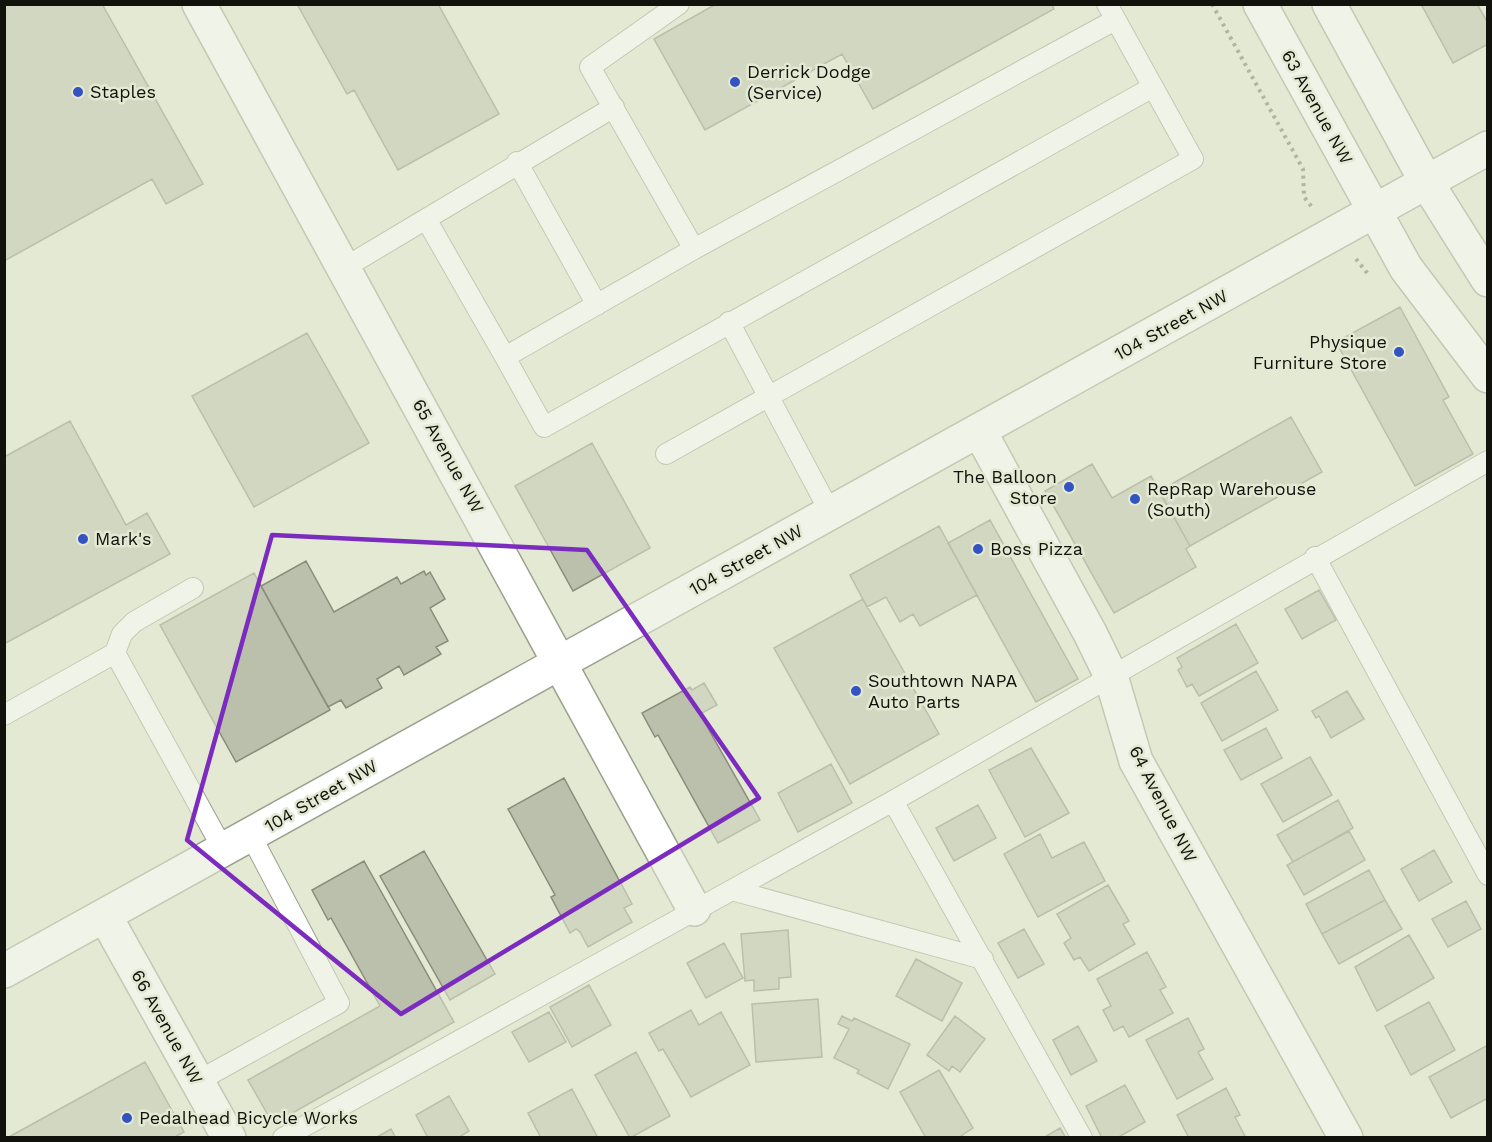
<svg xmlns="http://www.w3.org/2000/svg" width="1492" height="1142" font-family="'Work Sans',sans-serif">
  <rect width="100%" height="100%" fill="#e4e9d4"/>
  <path fill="#bbc0ac" stroke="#888c79" stroke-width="1.5" d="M 4,4 L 102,4 L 203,184 L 166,204 L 152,179 L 4,261 Z
    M 297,4 L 438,4 L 499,114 L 398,170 L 354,90 L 347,94 Z
    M 716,4 L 1052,4 L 1054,9 L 873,109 L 842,54 L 705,130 L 654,39 Z
    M 1421,4 L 1477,4 L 1488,23 L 1488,44 L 1453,63 Z
    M 1400,307 L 1449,397 L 1443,400 L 1473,454 L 1415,486 L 1336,342 Z
    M 307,333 L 369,443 L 254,507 L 192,396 Z
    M 1291,417 L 1322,472 L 1190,546 L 1159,491 Z
    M 70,421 L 126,525 L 147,513 L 170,554 L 4,644 L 4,457 Z
    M 592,443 L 650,548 L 573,591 L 515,486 Z
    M 1092,464 L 1112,498 L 1151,476 L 1190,546 L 1186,549 L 1196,567 L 1114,613 L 1045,491 Z
    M 990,520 L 1078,679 L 1036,702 L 948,543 Z
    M 939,526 L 977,595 L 920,626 L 913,614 L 900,622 L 886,597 L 867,607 L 850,575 Z
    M 306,561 L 334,612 L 397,577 L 401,584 L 424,571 L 426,575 L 430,572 L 445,599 L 430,608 L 448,641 L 436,647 L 441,654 L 404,675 L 399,666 L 377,679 L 382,688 L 346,708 L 341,700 L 328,707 L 261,586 Z
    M 254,573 L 330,710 L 236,762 L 160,625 Z
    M 1319,590 L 1336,620 L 1302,639 L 1285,609 Z
    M 863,599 L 939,734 L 850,784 L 774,648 Z
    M 1236,624 L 1258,663 L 1199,696 L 1192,684 L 1187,687 L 1178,670 L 1182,667 L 1177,658 Z
    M 1256,671 L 1278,710 L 1222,741 L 1201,703 Z
    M 704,683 L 717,705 L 700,714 L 760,820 L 718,843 L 658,735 L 655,737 L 642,713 L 690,687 L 692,690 Z
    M 1347,691 L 1364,719 L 1331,738 L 1319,716 L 1316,718 L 1312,711 Z
    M 1266,728 L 1282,758 L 1241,780 L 1224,750 Z
    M 1031,748 L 1069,813 L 1025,837 L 989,770 Z
    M 1310,757 L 1332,795 L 1283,822 L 1261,784 Z
    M 831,764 L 852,803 L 798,832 L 778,793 Z
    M 564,778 L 632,904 L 624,908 L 632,922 L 588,947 L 580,932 L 576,929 L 570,933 L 551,897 L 555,895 L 508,809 Z
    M 1338,800 L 1353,828 L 1293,862 L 1277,835 Z
    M 978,805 L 996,838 L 954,861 L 936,828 Z
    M 1349,831 L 1365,860 L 1304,895 L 1287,865 Z
    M 1040,834 L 1052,858 L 1084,842 L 1105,881 L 1038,917 L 1004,854 Z
    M 1434,850 L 1452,882 L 1419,901 L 1401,869 Z
    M 424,851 L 495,974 L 450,1000 L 380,876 Z
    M 364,861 L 454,1022 L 273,1124 L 248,1080 L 380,1006 L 331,918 L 328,920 L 312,890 Z
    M 1369,870 L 1385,900 L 1322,934 L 1306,904 Z
    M 1108,885 L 1129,921 L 1123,924 L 1135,944 L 1089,971 L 1080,957 L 1074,960 L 1064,943 L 1071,938 L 1057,914 Z
    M 1385,900 L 1402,929 L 1339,964 L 1322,934 Z
    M 1466,901 L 1481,929 L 1448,947 L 1432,919 Z
    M 1024,929 L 1044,964 L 1018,978 L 998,943 Z
    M 788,930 L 791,977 L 779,978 L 779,989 L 754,991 L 754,980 L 745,981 L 741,934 Z
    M 1409,935 L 1434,978 L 1377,1011 L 1355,967 Z
    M 724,943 L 743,978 L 706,998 L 687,963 Z
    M 1147,952 L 1166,987 L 1160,990 L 1173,1013 L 1129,1037 L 1123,1026 L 1114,1031 L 1103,1010 L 1111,1006 L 1097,979 Z
    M 916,959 L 962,983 L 942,1021 L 896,996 Z
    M 589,985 L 611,1025 L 572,1047 L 550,1007 Z
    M 818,999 L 822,1057 L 756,1062 L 752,1004 Z
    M 1429,1002 L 1455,1050 L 1411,1075 L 1385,1026 Z
    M 691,1010 L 699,1025 L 721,1012 L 750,1065 L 691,1097 L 663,1049 L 659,1051 L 649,1033 Z
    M 549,1012 L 566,1042 L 529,1062 L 512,1032 Z
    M 842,1016 L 852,1021 L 854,1018 L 910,1044 L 888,1089 L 857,1073 L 859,1070 L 834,1058 L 849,1029 L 838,1024 Z
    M 955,1016 L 985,1039 L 960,1072 L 952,1066 L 949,1071 L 927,1055 Z
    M 1188,1018 L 1204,1049 L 1198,1052 L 1213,1079 L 1177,1099 L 1146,1040 Z
    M 1078,1026 L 1097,1061 L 1071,1075 L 1053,1040 Z
    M 1488,1045 L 1488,1098 L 1451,1118 L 1429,1077 Z
    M 636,1052 L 670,1116 L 630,1138 L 595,1075 Z
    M 145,1062 L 184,1132 L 173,1138 L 7,1138 Z
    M 939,1070 L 973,1128 L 958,1138 L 926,1138 L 900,1092 Z
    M 1125,1085 L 1145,1122 L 1117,1138 L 1102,1138 L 1086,1106 Z
    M 1226,1088 L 1240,1115 L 1235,1117 L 1246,1138 L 1189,1138 L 1177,1115 Z
    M 572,1089 L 598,1138 L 541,1138 L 528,1113 Z
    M 449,1096 L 469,1131 L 458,1138 L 428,1138 L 416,1115 Z
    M 1060,1128 L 1066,1138 L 1043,1138 Z
    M 391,1129 L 396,1138 L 375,1138 Z"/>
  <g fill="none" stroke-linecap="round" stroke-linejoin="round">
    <g stroke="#9ba08c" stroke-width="22">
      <path id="lane" d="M 679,4 L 590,67 L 694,249
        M 614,107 L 426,219 L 505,357 L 694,249 L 1115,20
        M 517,162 L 597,305
        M 344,268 L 426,219
        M 729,322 L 831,514
        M 505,357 L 544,427 L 1153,87
        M 666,454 L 1193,159 L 1107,4
        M 1315,557 L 1488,875
        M 115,653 L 122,634 L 134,622 L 193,588
        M 4,715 L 115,653 L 224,851
        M 893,801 L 1082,1138
        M 732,890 L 983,959
        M 198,1081 L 339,1003 L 251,836
        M 283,1138 L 893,801 L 1488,461"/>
    </g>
    <g stroke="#9ba08c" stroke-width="36">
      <path id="street" d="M 199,4 L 694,909
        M 980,432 L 1090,633 L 1111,676 L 1136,761 L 1346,1138
        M 105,916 L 229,1138"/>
    </g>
    <g stroke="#9ba08c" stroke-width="36">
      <path id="secondary" d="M 1260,4 L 1406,268 L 1488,376
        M 1329,4 L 1427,183 L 1488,280
        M 4,971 L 1488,148"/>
    </g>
    <path stroke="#737769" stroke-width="4" stroke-dasharray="3 4.5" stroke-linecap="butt" d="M 1212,4 L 1303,169 L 1304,197 L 1312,207
      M 1356,259 L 1368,274"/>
    <use href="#lane" stroke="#fff" stroke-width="20"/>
    <use href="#street" stroke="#fff" stroke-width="33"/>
    <use href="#secondary" stroke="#fff" stroke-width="33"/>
  </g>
  <path d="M0 0H1492V1142H0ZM 272,535 L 587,550 L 759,798 L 401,1014 L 187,840 Z" fill="#e4e9d4" fill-opacity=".55" fill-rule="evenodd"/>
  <path fill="none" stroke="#7b2cbf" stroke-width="4.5" stroke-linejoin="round" d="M 272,535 L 587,550 L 759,798 L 401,1014 L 187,840 Z"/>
  <g fill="#3453c3" stroke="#e4e9d4" stroke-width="2">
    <circle cx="735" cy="82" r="6"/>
    <circle cx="78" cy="92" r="6"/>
    <circle cx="1399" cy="352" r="6"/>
    <circle cx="1069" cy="487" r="6"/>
    <circle cx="1135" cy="499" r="6"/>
    <circle cx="83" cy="539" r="6"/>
    <circle cx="978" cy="549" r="6"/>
    <circle cx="856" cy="691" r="6"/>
    <circle cx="127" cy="1118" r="6"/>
  </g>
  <g text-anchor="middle" stroke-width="5" stroke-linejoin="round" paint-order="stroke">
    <g font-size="18" fill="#10120b" stroke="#e4e9d4" text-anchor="start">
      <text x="747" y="78">Derrick Dodge<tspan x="747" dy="21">(Service)</tspan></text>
      <text x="90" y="98">Staples</text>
      <text x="1387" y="348" text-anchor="end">Physique<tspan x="1387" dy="21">Furniture Store</tspan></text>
      <text x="1057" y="483" text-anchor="end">The Balloon<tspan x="1057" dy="21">Store</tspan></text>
      <text x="1147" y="495">RepRap Warehouse<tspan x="1147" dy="21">(South)</tspan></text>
      <text x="95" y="545">Mark's</text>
      <text x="990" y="555">Boss Pizza</text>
      <text x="868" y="687">Southtown NAPA<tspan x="868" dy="21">Auto Parts</tspan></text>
      <text x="139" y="1124">Pedalhead Bicycle Works</text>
    </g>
    <g font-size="18" fill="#10120b" stroke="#e4e9d4">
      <text transform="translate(1317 107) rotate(61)" y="6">63 Avenue NW</text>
      <text transform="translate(1171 325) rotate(-29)" y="6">104 Street NW</text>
      <text transform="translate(448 456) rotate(61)" y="6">65 Avenue NW</text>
      <text transform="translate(746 560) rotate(-29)" y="6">104 Street NW</text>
      <text transform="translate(321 796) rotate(-30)" y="6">104 Street NW</text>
      <text transform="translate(1163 804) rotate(63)" y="6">64 Avenue NW</text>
      <text transform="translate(167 1027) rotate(61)" y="6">66 Avenue NW</text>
    </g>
  </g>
  <rect width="1492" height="1142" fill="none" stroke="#10120b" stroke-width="12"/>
</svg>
